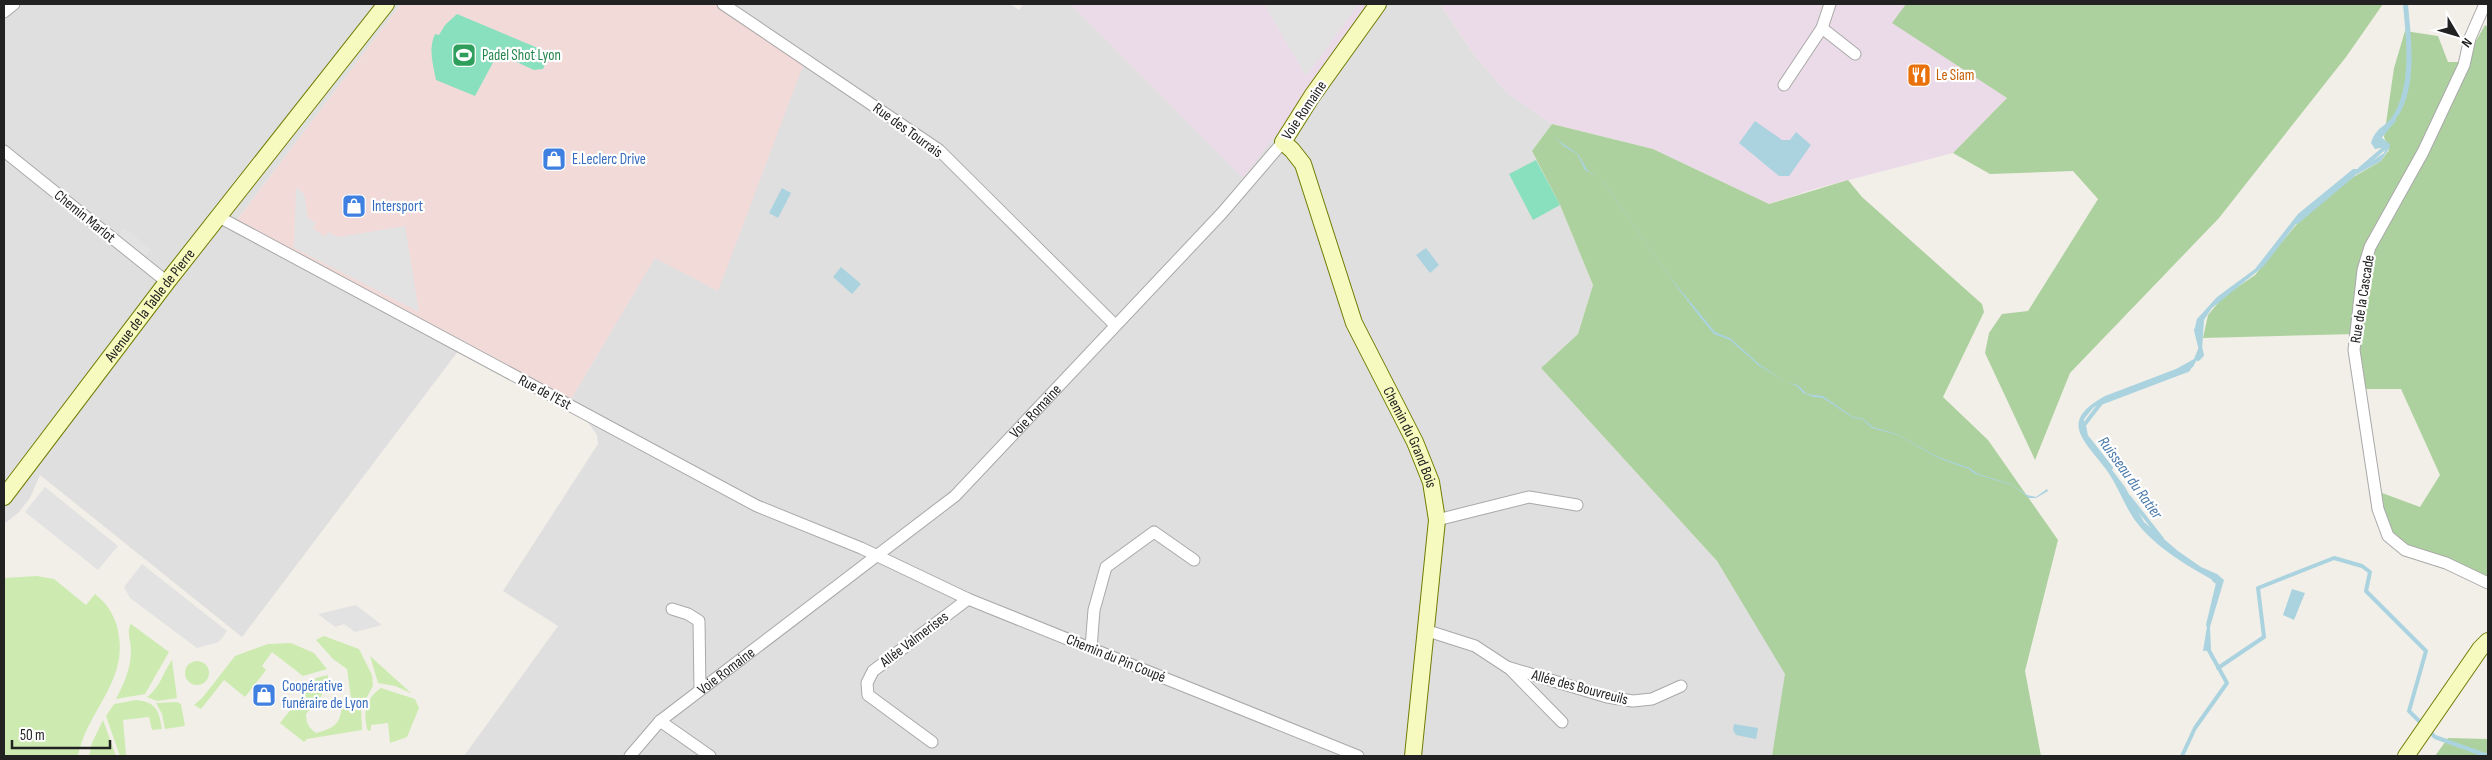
<svg xmlns="http://www.w3.org/2000/svg" width="2492" height="760" font-family="'Sofia Sans Condensed',sans-serif">
  <rect width="100%" height="100%" fill="#f2efe9"/>
  <path fill="#e0dfdf" d="M 4,4 L 401,4 L 237,220 L 465,342 L 242,637 L 40,475 L 30,498 L 18,513 L 4,524 Z
    M 715,4 L 1010,4 L 1019,10 L 1023,4 L 1070,4 L 1097,30 L 1370,4 L 1440,4 L 1475,56 L 1507,93 L 1552,124 L 1532,151 L 1560,205 L 1593,285 L 1578,334 L 1541,368 L 1717,561 L 1786,674 L 1772,756 L 464,756 L 558,626 L 503,591 L 598,444 L 597,435 L 571,399 L 655,257 L 718,291 L 729,12 Z"/>
  <path fill="#f2dad9" d="M 401,4 L 715,4 L 804,63 L 718,291 L 655,258 L 571,399 L 237,220 Z"/>
  <path fill="#ebdbe8" d="M 1070,4 L 1370,4 L 1298,107 L 1243,178 Z
    M 1440,4 L 1906,4 L 1893,23 L 2007,98 L 1953,153 L 1814,189 L 1769,204 L 1653,149 L 1552,124 L 1507,93 L 1475,56 Z"/>
  <path fill="#cdebb0" d="M 37,576 L 54,579 L 86,605 L 95,594 C 109,605 117,619 119,637 C 126,683 86,713 78,756 L 4,756 L 4,578 Z
    M 131,624 L 169,652 L 145,694 L 116,699 C 124,684 131,668 131,650 C 131,642 126,630 131,624 Z
    M 324,636 L 359,649 L 372,675 L 373,686 L 361,708 L 362,730 L 307,739 L 304,742 L 280,723 L 316,678 L 328,675 C 326,695 318,700 306,714 C 306,723 309,728 316,733 C 334,728 340,725 342,706 L 353,713 L 347,669 L 333,659 L 316,640 Z
    M 291,643 L 314,653 L 327,669 L 303,676 L 272,652 L 262,666 L 266,670 L 245,697 L 224,680 L 201,709 L 194,705 L 203,697 L 235,656 L 268,644 Z
    M 370,656 L 411,693 L 395,686 L 378,683 Z
    M 172,660 L 177,698 L 157,701 L 147,697 C 160,688 163,672 172,660 Z
    M185 673a12 12 0 1 1 24 0a12 12 0 1 1-24 0Z
    M 381,688 L 415,699 L 419,708 L 407,737 L 390,743 L 388,723 L 371,725 L 371,730 L 368,731 C 362,714 366,698 381,688 Z
    M 136,700 C 156,702 159,710 162,729 L 152,730 L 149,717 L 123,720 L 126,755 L 120,756 L 106,716 L 114,704 Z
    M 177,702 L 181,704 L 185,726 L 165,729 L 162,714 L 156,703 Z
    M 103,720 L 116,756 L 89,756 L 92,743 Z"/>
  <path fill="#add19e" d="M 1906,4 L 2383,4 L 2346,57 L 2219,218 L 2070,373 L 2035,460 L 1985,353 L 1989,333 L 2002,314 L 2028,311 L 2098,199 L 2073,171 L 1990,174 L 1953,153 L 2007,98 L 1892,23 Z
    M 2485,25 L 2488,27 L 2488,583 L 2388,536 L 2374,490 L 2420,507 L 2440,475 L 2401,389 L 2359,389 L 2356,334 L 2203,338 L 2208,315 L 2222,298 L 2255,275 L 2296,225 L 2343,183 L 2381,161 L 2389,150 L 2384,137 L 2394,68 L 2405,31 L 2438,36 L 2448,62 L 2464,62 Z
    M 1552,124 L 1653,149 L 1769,204 L 1848,180 L 1862,197 L 1982,304 L 1984,312 L 1943,397 L 1988,440 L 2058,540 L 2025,671 L 2041,756 L 1772,756 L 1785,674 L 1717,561 L 1541,368 L 1578,334 L 1593,285 L 1560,205 L 1532,151 Z
    M 2448,738 L 2488,739 L 2488,756 L 2435,756 Z"/>
  <path fill="#88e0be" d="M 457,14 L 550,53 L 543,69 L 534,70 L 506,57 L 504,52 L 501,51 L 496,57 L 475,96 L 436,80 C 433,64 428,49 435,34 L 439,35 L 445,25 Z
    M 1536,160 L 1560,205 L 1533,220 L 1509,174 Z"/>
  <path fill="#e2e2e2" d="M 1264,4 L 1359,4 L 1306,76 Z
    M 296,187 L 304,194 L 308,218 L 316,223 L 313,228 L 325,237 L 328,232 L 338,237 L 405,226 L 419,312 L 294,248 Z
    M 124,228 L 151,249 L 146,256 L 137,250 L 132,254 L 135,248 L 119,235 Z
    M 45,487 L 118,546 L 98,570 L 25,512 Z
    M 142,564 L 227,631 L 219,642 L 197,648 L 130,598 L 124,587 Z
    M 356,605 L 382,625 L 355,632 L 344,624 L 335,627 L 318,614 Z"/>
  <path fill="#aad3df" d="M 2403,4 L 2408,4 C 2411,39 2417,79 2401,111 C 2396,122 2383,127 2379,138 L 2390,147 L 2381,161 L 2350,178 L 2299,220 L 2264,266 L 2212,308 L 2204,320 L 2202,350 L 2193,367 L 2105,402 L 2094,407 L 2084,419 L 2084,433 L 2125,487 L 2144,522 L 2178,551 L 2201,567 L 2217,574 L 2224,580 L 2210,627 L 2211,650 L 2203,651 L 2208,620 L 2218,583 C 2188,566 2155,548 2134,519 C 2124,504 2118,487 2108,472 C 2086,441 2056,423 2105,396 L 2176,369 L 2194,359 L 2200,344 L 2195,327 L 2197,319 L 2217,297 L 2255,269 L 2298,214 L 2353,169 L 2360,169 L 2384,153 L 2386,147 L 2375,149 L 2371,143 C 2377,125 2387,127 2394,114 C 2412,83 2406,38 2403,4 Z
    M 1755,121 L 1782,140 L 1790,140 L 1796,132 L 1811,145 L 1789,176 L 1779,176 L 1739,143 Z
    M 1555,138 L 1578,154 L 1588,171 L 1603,181 L 1669,276 L 1715,332 L 1730,338 L 1759,364 L 1786,382 L 1798,385 L 1807,394 L 1823,396 L 1853,417 L 1862,418 L 1873,427 L 1897,434 L 1938,457 L 1970,468 L 1978,474 L 2011,484 L 2027,495 L 2036,497 L 2047,489 L 2048,491 L 2036,498 L 2029,498 L 2012,485 L 1975,474 L 1969,469 L 1938,458 L 1898,435 L 1872,428 L 1862,419 L 1853,418 L 1823,398 L 1813,397 L 1803,393 L 1797,386 L 1786,382 L 1758,365 L 1730,340 L 1714,334 L 1699,316 L 1668,275 L 1602,180 L 1585,170 L 1577,154 L 1565,147 Z
    M 782,188 L 791,193 L 778,218 L 769,213 Z
    M 1426,248 L 1439,265 L 1430,273 L 1416,255 Z
    M 841,267 L 861,284 L 852,294 L 833,277 Z
    M 2292,589 L 2305,593 L 2294,620 L 2283,615 Z
    M 1734,724 L 1758,728 L 1756,739 L 1736,735 L 1733,730 Z"/>
  <g fill="none" stroke-linecap="round" stroke-linejoin="round">
    <path stroke="#aad3df" stroke-width="4" d="M 2360,169 L 2388,145 L 2379,138 L 2394,120
      M 2297,222 L 2353,175
      M 2196,330 L 2202,355 L 2198,359
      M 2111,468 L 2086,436 L 2084,425 L 2101,403 L 2188,370 L 2191,365
      M 2129,497 L 2162,539
      M 2208,625 L 2218,583 L 2214,580
      M 2218,668 L 2264,637 L 2258,588 L 2334,558 L 2362,566 L 2370,572 L 2366,591 L 2426,651 L 2409,711 L 2422,724
      M 2429,731 L 2435,737 L 2488,756
      M 2182,756 L 2195,728 L 2227,683 L 2207,647"/>
    <g stroke="#a9a9a9" stroke-width="13">
      <g id="street">
        <path d="M 723,4 L 939,150 L 1115,325"/>
        <path d="M 2485,4 L 2470,38 L 2464,65 L 2423,152 L 2370,247 L 2363,270 L 2354,350 L 2378,509 L 2388,536 L 2405,550 L 2446,563 L 2488,583"/>
        <path d="M 4,12 L 14,4"/>
        <path d="M 1822,28 L 1855,54"/>
        <path d="M 1784,85 L 1822,28 L 1830,4"/>
        <path d="M 4,151 L 167,282"/>
        <path d="M 219,217 L 757,506 L 861,548 L 968,599 L 1358,756"/>
        <path d="M 1437,520 L 1529,497 L 1577,505"/>
        <path d="M 672,609 L 688,614 L 699,621 L 700,690"/>
        <path d="M 1425,630 L 1475,646 L 1507,667 L 1607,697 L 1633,701 L 1652,699 L 1681,686"/>
        <path d="M 1091,648 L 1094,610 L 1106,567 L 1154,532 L 1194,560"/>
        <path d="M 1509,668 L 1562,722"/>
        <path d="M 660,721 L 710,756"/>
        <path d="M 932,742 L 868,695 L 867,683 L 873,671 L 968,599"/>
        <path id="s1" d="M 630,756 L 660,721 L 955,496 L 1222,213 L 1283,142"/>
      </g>
    </g>
    <g stroke="#707d05" stroke-width="18">
      <g id="secondary">
        <path id="s2" d="M 1378,4 L 1312,96 L 1283,142 L 1292,150 L 1303,164 L 1354,323 L 1415,442 L 1431,482 L 1437,520 L 1413,756"/>
        <path id="s3" d="M 4,497 L 167,282 L 386,4"/>
        <path d="M 2406,756 L 2480,649 L 2488,641"/>
      </g>
    </g>
    <use href="#street" stroke="#fff" stroke-width="11"/>
    <use href="#secondary" stroke="#f7fabf" stroke-width="16"/>
  </g>
  <defs>
    <g id="stadium-square" transform="scale(1.25)"><rect x="-9" y="-9" width="18" height="18" rx="4" fill="#2e9e5b" stroke="#fff"/><path d="M0-5a6.5 5 0 1 0 0 10a6.5 5 0 1 0 0-10ZM-3.5-1.8h7v3.6h-7Z" fill="#fff"/></g>
    <g id="restaurant-square" transform="scale(1.25)"><rect x="-9" y="-9" width="18" height="18" rx="4" fill="#e8710a" stroke="#fff"/><path d="M-5-6h1v4h1v-4h1v4h1v-4h1v5L-1.5 .5V6h-2V.5L-5-1ZM5-6V6H3V1.5H1.5Q1.5-4 5-6Z" fill="#fff"/></g>
    <g id="shop-square" transform="scale(1.25)"><rect x="-9" y="-9" width="18" height="18" rx="4" fill="#3f7fe0" stroke="#fff"/><path d="M-5-2.5h2.3a2.7 3.5 0 0 1 5.4 0H5L5.5 6h-11ZM-1.5-2.5h3a1.5 2.3 0 0 0-3 0Z" fill="#fff"/></g>
  </defs>
  <g fill-rule="evenodd">
    <use href="#stadium-square" x="464" y="55"/>
    <use href="#restaurant-square" x="1919" y="75"/>
    <use href="#shop-square" x="554" y="159"/>
    <use href="#shop-square" x="354" y="206"/>
    <use href="#shop-square" x="264" y="695"/>
  </g>
  <g text-anchor="middle" stroke-width="4.5" stroke-linejoin="round" paint-order="stroke">
    <g font-size="15" fill="#27864d" stroke="#fff" text-anchor="start">
      <text x="482" y="60">Padel Shot Lyon</text>
    </g>
    <g font-size="15" fill="#c56008" stroke="#fff" text-anchor="start">
      <text x="1936" y="80">Le Siam</text>
    </g>
    <g font-size="15" fill="#222" stroke="#fff">
      <text transform="translate(1304 110) rotate(-56)" y="5">Voie Romaine</text>
      <text transform="translate(908 130) rotate(36)" y="5">Rue des Tourrais</text>
      <text transform="translate(85 216) rotate(39)" y="5">Chemin Marlot</text>
      <text transform="translate(2362 299) rotate(-81)" y="5">Rue de la Cascade</text>
      <text dy="5" stroke="none"><textPath href="#s3" startOffset="241">Avenue de la Table de Pierre</textPath></text>
      <text transform="translate(545 392) rotate(28)" y="5">Rue de l'Est</text>
      <text dy="5" stroke="none"><textPath href="#s1" startOffset="534">Voie Romaine</textPath></text>
      <text dy="5" stroke="none"><textPath href="#s2" startOffset="492">Chemin du Grand Bois</textPath></text>
      <text transform="translate(914 639) rotate(-37)" y="5">Allée Valmerises</text>
      <text transform="translate(1116 658) rotate(22)" y="5">Chemin du Pin Coupé</text>
      <text dy="5" stroke="none"><textPath href="#s1" startOffset="129">Voie Romaine</textPath></text>
      <text transform="translate(1580 687) rotate(15)" y="5">Allée des Bouvreuils</text>
    </g>
    <g font-size="15" fill="#366cbe" stroke="#fff" text-anchor="start">
      <text x="572" y="164">E.Leclerc Drive</text>
      <text x="372" y="211">Intersport</text>
      <text x="282" y="691">Coopérative<tspan x="282" dy="17">funéraire de Lyon</tspan></text>
    </g>
    <g font-size="16" font-style="italic" fill="#4a7aab" stroke="#fff">
      <text transform="translate(2131 477) rotate(54)" y="6">Ruisseau du Ratier</text>
    </g>
  </g>
  <rect width="2492" height="760" fill="none" stroke="#222222" stroke-width="10"/>
  <g transform="translate(2457 35) rotate(128)" stroke="#ffffff" stroke-width="4" paint-order="stroke">
  <path d="M0-4L9 19L0 12L-9 19Z" fill="#222222"/>
  <text y="-8" font-size="14" font-weight="bold" text-anchor="middle" fill="#222222">N</text>
  </g>
  <path d="M12 740v8h98v-8" fill="none" stroke="#222222" stroke-width="2.5"/>
  <text x="20" y="740" font-size="15" fill="#222222" stroke="#ffffff" stroke-width="4" paint-order="stroke">50 m</text>
</svg>
